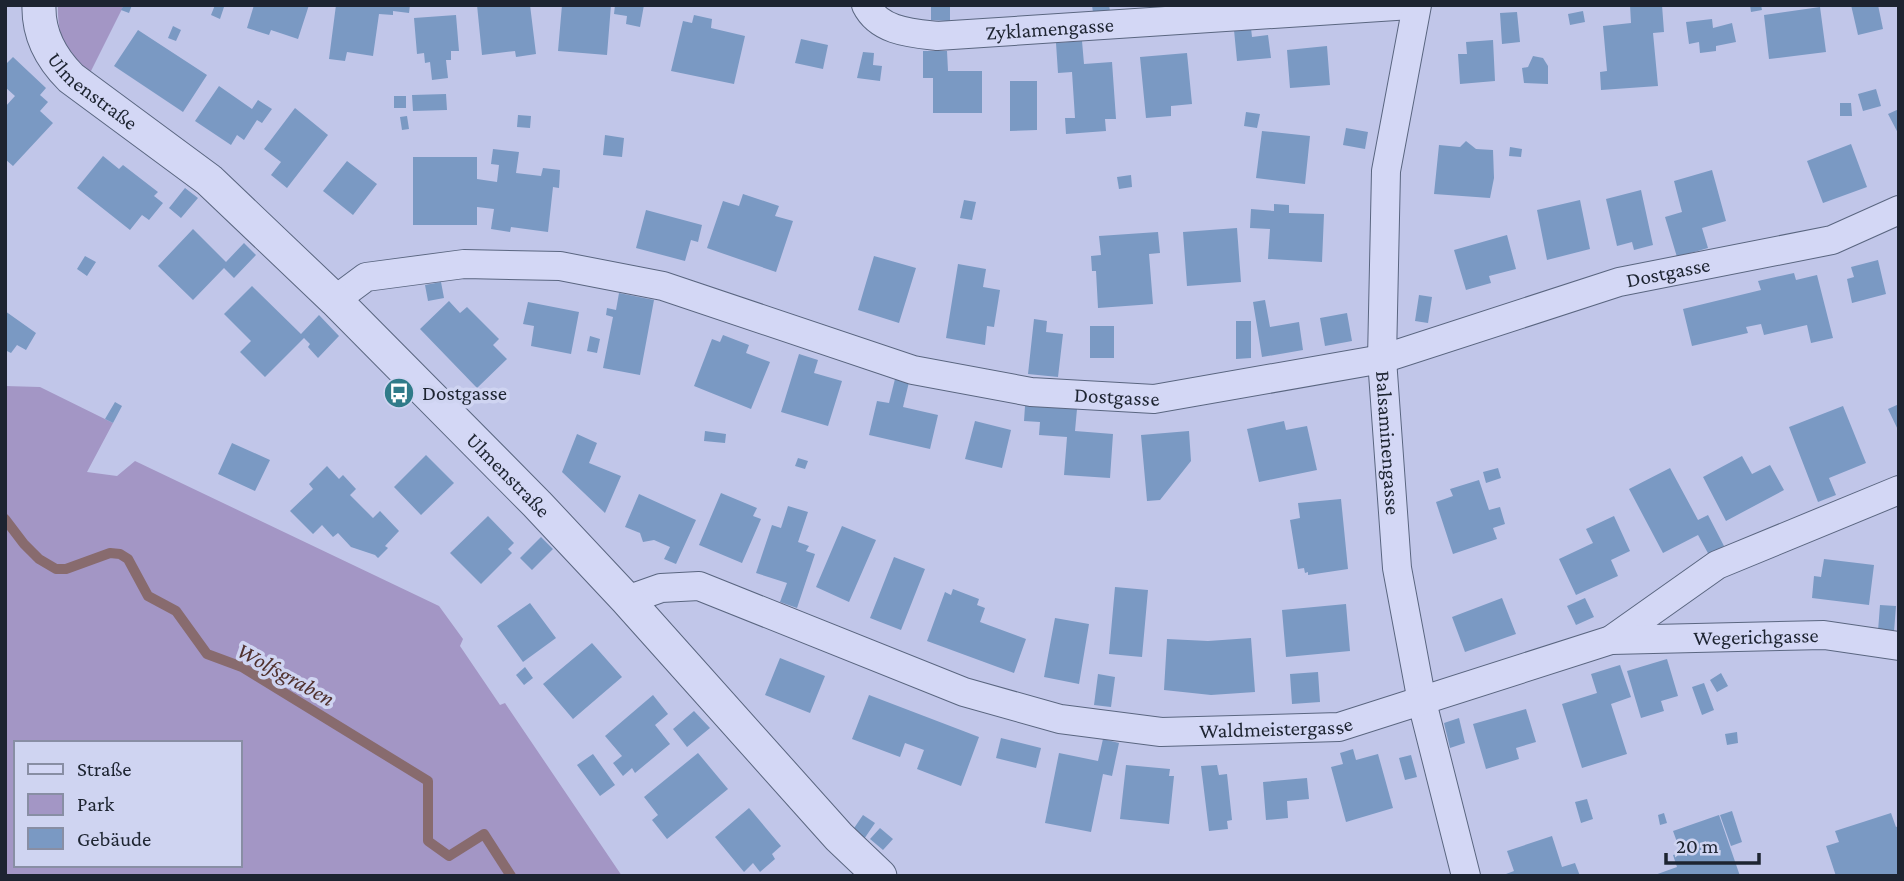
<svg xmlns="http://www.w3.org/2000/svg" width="1904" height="881" font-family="'Crimson Pro',serif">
  <rect width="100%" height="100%" fill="#c1c6e9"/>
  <path fill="#a396c5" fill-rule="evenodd" d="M 58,5 L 124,5 L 90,73 C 67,52 57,39 58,5 Z
    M 5,386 L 40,387 L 113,423 L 87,472 L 117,476 L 135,461 L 439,606 L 463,639 L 460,646 L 500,705 L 505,703 L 622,876 L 5,876 ZM 16,743 L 240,743 L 240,865 L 16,865 Z"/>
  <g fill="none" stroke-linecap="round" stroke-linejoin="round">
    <path stroke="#886b6e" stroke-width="10" d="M 5,519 L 24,544 L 39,559 L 56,569 L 66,569 L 110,553 L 120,554 L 128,559 L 148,596 L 176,611 L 207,654 L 242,667 L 428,781 L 428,841 L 449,856 L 484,834 L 511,876"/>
  </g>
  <path fill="#7a99c3" d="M 124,5 L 132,5 L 129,13 L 121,10 Z
    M 215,5 L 224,7 L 220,19 L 211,15 Z
    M 254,5 L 309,5 L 298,39 L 271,30 L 269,35 L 247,28 Z
    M 336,5 L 381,6 L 410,5 L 409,13 L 393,11 L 393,15 L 379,14 L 373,56 L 347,52 L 345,61 L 329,59 Z
    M 477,5 L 530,5 L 536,54 L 516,57 L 515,51 L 482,55 Z
    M 562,5 L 611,5 L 607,55 L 558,51 Z
    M 615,5 L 644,5 L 640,27 L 626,24 L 627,16 L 614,14 Z
    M 1092,5 L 1109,5 L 1110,11 L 1093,13 Z
    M 1630,5 L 1662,5 L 1664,32 L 1653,33 L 1658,86 L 1601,90 L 1600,72 L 1607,71 L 1603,26 L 1631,23 Z
    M 1750,5 L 1761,5 L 1762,10 L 1751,12 Z
    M 1851,5 L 1878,5 L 1883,29 L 1858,35 Z
    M 931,6 L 950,6 L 950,21 L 931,20 Z
    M 1820,7 L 1826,52 L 1769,59 L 1764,15 Z
    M 1583,11 L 1585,22 L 1570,25 L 1568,14 Z
    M 1517,12 L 1520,42 L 1502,44 L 1500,13 Z
    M 456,15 L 459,51 L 451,51 L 451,60 L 446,60 L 448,78 L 432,80 L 430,62 L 425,63 L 424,53 L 417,54 L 414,18 Z
    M 694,15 L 712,19 L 711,28 L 745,36 L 734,84 L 671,71 L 683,21 L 692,23 Z
    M 1712,19 L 1713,28 L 1732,23 L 1736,42 L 1716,46 L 1716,51 L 1700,53 L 1699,42 L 1689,44 L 1686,22 Z
    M 173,26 L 181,30 L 176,41 L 168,38 Z
    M 1251,28 L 1252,37 L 1268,35 L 1271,58 L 1237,61 L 1234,30 Z
    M 138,30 L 207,75 L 183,112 L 114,66 Z
    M 801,39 L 828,45 L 823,69 L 795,63 Z
    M 1493,40 L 1495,81 L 1460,84 L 1458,54 L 1467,54 L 1466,42 Z
    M 1082,41 L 1084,64 L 1112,62 L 1116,119 L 1105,119 L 1106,131 L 1066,134 L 1065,118 L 1075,118 L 1072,72 L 1058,73 L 1056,43 Z
    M 1327,46 L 1330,85 L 1290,88 L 1287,50 Z
    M 923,51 L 947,51 L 948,71 L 982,71 L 982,113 L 933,113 L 933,78 L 923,78 Z
    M 863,52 L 874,53 L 873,65 L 882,66 L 880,81 L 857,78 Z
    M 1187,53 L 1192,104 L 1171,106 L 1171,116 L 1146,118 L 1140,57 Z
    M 1533,56 L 1543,58 L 1548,66 L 1548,84 L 1524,83 L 1522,68 L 1528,67 Z
    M 13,57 L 46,88 L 40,95 L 48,102 L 40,111 L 53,123 L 13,166 L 5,159 L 5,107 L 15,96 L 5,87 L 5,65 Z
    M 1010,81 L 1037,81 L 1037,130 L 1010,131 Z
    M 219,86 L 252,109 L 258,100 L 272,109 L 262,123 L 257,120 L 244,140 L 237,135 L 231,145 L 195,121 Z
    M 1876,89 L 1881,106 L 1863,111 L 1858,94 Z
    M 446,94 L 447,110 L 413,111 L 412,95 Z
    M 394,96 L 406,96 L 406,108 L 394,108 Z
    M 1840,103 L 1851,103 L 1852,116 L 1840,116 Z
    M 295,108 L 328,135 L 287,188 L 271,175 L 281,162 L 264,149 Z
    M 1899,109 L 1899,135 L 1888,114 Z
    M 1246,112 L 1260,114 L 1257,128 L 1244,126 Z
    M 518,115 L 531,116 L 530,128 L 517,127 Z
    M 407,116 L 409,129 L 402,130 L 400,117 Z
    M 1346,128 L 1368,132 L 1365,149 L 1343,145 Z
    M 1262,131 L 1310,136 L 1305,184 L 1256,178 Z
    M 605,135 L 624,138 L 622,157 L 603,155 Z
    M 1466,141 L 1476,149 L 1493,150 L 1494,178 L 1490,198 L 1434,194 L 1439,145 L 1460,147 Z
    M 1851,144 L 1867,187 L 1823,203 L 1807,161 Z
    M 1510,147 L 1522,149 L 1521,157 L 1509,156 Z
    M 493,149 L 519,152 L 516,173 L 541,176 L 543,168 L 560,170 L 559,188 L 553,187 L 548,232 L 511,227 L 510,232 L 491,229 L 494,209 L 477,207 L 477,225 L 413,225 L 413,157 L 477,157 L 477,179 L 497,182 L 499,165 L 491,164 Z
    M 103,156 L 119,169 L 123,165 L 158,192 L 154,196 L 163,203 L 149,220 L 142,215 L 130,230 L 77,188 Z
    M 347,161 L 377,184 L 353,215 L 323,191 Z
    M 1712,170 L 1726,221 L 1702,228 L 1708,248 L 1677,257 L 1665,217 L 1682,212 L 1674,181 Z
    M 1131,175 L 1132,187 L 1119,189 L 1117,177 Z
    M 185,188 L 198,198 L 181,218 L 169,208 Z
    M 1641,190 L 1653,245 L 1634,250 L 1632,242 L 1617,246 L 1606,199 Z
    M 743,194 L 779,206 L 775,216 L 793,221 L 776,272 L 707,248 L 723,201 L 739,206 Z
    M 964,200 L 976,202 L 972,220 L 960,218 Z
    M 1580,200 L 1590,249 L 1547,260 L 1537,210 Z
    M 1274,204 L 1289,205 L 1289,213 L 1324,214 L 1322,262 L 1268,259 L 1270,229 L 1250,228 L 1251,209 L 1274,211 Z
    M 646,210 L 702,225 L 698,242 L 691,240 L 685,261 L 636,248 Z
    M 1237,228 L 1241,282 L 1187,286 L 1183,232 Z
    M 193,229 L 226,262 L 244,243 L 256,255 L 234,278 L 224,268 L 193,300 L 158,266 Z
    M 1158,232 L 1160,253 L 1149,254 L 1153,304 L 1098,308 L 1096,271 L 1092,271 L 1091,256 L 1101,255 L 1099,236 Z
    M 1507,235 L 1516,269 L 1489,276 L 1491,283 L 1466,290 L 1454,250 Z
    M 85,256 L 96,262 L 87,276 L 77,269 Z
    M 874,256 L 916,268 L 899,323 L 858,310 Z
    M 1878,260 L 1886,294 L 1852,303 L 1847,279 L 1854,277 L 1851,267 Z
    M 958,264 L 986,269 L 983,287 L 1000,290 L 994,327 L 987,326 L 985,345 L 946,338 Z
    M 1794,273 L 1796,280 L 1817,275 L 1833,338 L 1811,343 L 1807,325 L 1764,335 L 1761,324 L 1746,327 L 1748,333 L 1692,346 L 1683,309 L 1761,290 L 1758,281 Z
    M 441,282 L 444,298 L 428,301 L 425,285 Z
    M 252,286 L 301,334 L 319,315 L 339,336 L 318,358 L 308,347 L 310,344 L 304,338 L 265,377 L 240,352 L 251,341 L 224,314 Z
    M 619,293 L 654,300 L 640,375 L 603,368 L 613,317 L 606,315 L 607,308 L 616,310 Z
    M 1419,295 L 1432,297 L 1428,323 L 1415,321 Z
    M 1265,300 L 1270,327 L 1299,322 L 1303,350 L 1262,357 L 1253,302 Z
    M 449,301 L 460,313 L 467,307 L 499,339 L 493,345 L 507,359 L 477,388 L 420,329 Z
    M 528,302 L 579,312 L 571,354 L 531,346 L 534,326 L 523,324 Z
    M 5,311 L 36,333 L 26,350 L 17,345 L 11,353 L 5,350 Z
    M 1347,313 L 1352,341 L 1325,346 L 1320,318 Z
    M 1034,319 L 1047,321 L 1046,332 L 1063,334 L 1058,377 L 1028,374 Z
    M 1236,321 L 1251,321 L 1251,358 L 1236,359 Z
    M 1090,326 L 1114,326 L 1114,358 L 1090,358 Z
    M 723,335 L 749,345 L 746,353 L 770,362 L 751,409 L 694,386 L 712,339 L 720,342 Z
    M 590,336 L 600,339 L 597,353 L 587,351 Z
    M 799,354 L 818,360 L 814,373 L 842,381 L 828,426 L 781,412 Z
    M 895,379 L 909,382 L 903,407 L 938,415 L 930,449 L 869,435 L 877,401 L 889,403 Z
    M 115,402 L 122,406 L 113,423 L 105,419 Z
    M 1899,404 L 1899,432 L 1888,409 Z
    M 1025,406 L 1077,409 L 1075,431 L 1113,434 L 1110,478 L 1064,475 L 1067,437 L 1039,435 L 1040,422 L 1024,421 Z
    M 1843,406 L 1866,463 L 1829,478 L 1836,495 L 1818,502 L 1789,427 Z
    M 975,421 L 1011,430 L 1002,468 L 965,459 Z
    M 1284,421 L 1286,430 L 1307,426 L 1317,470 L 1259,482 L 1247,429 Z
    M 705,431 L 726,434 L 725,443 L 704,441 Z
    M 1189,431 L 1191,461 L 1160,500 L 1147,501 L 1141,435 Z
    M 577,434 L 597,443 L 589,463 L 621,476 L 605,513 L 562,472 Z
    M 232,443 L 270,460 L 255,491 L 218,474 Z
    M 426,455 L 454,483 L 421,515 L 394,487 Z
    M 1742,456 L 1752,474 L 1770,465 L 1784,490 L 1726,521 L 1703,477 Z
    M 798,458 L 808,461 L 805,469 L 795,466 Z
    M 327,466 L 339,479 L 343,475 L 356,489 L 350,495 L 373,518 L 380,511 L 399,531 L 385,546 L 388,548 L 378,558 L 375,555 L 351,547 L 338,533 L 333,537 L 322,525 L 313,534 L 290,511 L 313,489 L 309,484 Z
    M 1498,468 L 1501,478 L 1486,483 L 1483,472 Z
    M 1670,468 L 1698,520 L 1708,515 L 1724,546 L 1709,555 L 1698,535 L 1663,553 L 1629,489 Z
    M 1479,480 L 1489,510 L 1500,507 L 1505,524 L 1493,528 L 1497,539 L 1453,554 L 1436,502 L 1453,496 L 1450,489 Z
    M 721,493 L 757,508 L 753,516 L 761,519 L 742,563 L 699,545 Z
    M 639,494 L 696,520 L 676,564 L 664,559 L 670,547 L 654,540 L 643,542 L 640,533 L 625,527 Z
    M 1341,499 L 1348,569 L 1308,575 L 1308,572 L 1305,573 L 1304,568 L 1298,569 L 1290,520 L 1300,518 L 1298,503 Z
    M 788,506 L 808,512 L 798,542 L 809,546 L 806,551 L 815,554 L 797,608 L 780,602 L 787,583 L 756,573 L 772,525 L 781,528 Z
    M 488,516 L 514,543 L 508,549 L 512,553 L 481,584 L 450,553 Z
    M 1614,516 L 1630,551 L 1611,560 L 1618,576 L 1576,595 L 1559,559 L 1593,543 L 1586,529 Z
    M 842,526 L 876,540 L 849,602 L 816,587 Z
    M 541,537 L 553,549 L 532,570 L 520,558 Z
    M 894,557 L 925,569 L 901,630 L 870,618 Z
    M 1824,559 L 1874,565 L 1869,605 L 1812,598 L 1814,576 L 1821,577 Z
    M 1115,587 L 1148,590 L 1142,657 L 1109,654 Z
    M 953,589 L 979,599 L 977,605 L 985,608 L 980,622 L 1026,639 L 1014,673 L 927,641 L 945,592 L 951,595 Z
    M 1502,598 L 1516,634 L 1465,652 L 1452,617 Z
    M 1585,598 L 1594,617 L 1576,625 L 1567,606 Z
    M 530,603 L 556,638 L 523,662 L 497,626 Z
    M 1346,604 L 1350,651 L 1286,657 L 1282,610 Z
    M 1880,605 L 1896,606 L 1894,632 L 1878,631 Z
    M 1055,618 L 1089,624 L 1079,684 L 1044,677 Z
    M 1251,638 L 1255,692 L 1211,695 L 1164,690 L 1167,639 L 1208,641 Z
    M 592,643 L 622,677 L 573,719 L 543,684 Z
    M 780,658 L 825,676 L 810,713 L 765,695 Z
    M 1667,659 L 1678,696 L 1661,701 L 1664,711 L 1641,718 L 1627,671 Z
    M 1620,665 L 1631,697 L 1611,704 L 1627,754 L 1582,768 L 1562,704 L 1597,693 L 1591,674 Z
    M 525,667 L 533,678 L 524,685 L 516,675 Z
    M 1318,672 L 1320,702 L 1292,704 L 1290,674 Z
    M 1721,673 L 1728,686 L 1717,692 L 1710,680 Z
    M 1098,674 L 1115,677 L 1111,707 L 1094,705 Z
    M 1704,683 L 1714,710 L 1702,715 L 1692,687 Z
    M 653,695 L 668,714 L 655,725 L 670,744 L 635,773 L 632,768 L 623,776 L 613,763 L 622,756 L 605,736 Z
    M 869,695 L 979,737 L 961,786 L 917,769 L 924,750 L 905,743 L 900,757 L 852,739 Z
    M 1526,709 L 1536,742 L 1516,748 L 1519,759 L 1486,769 L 1473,724 Z
    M 694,711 L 710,728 L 687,747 L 673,729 Z
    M 1459,718 L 1465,743 L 1450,748 L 1444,723 Z
    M 1737,732 L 1738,743 L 1727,745 L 1725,734 Z
    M 1001,738 L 1041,748 L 1036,768 L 996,758 Z
    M 1103,739 L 1119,743 L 1112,776 L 1103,774 L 1091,832 L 1045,823 L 1059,753 L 1098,761 Z
    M 1353,749 L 1356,760 L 1378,754 L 1393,808 L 1346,822 L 1331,767 L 1343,764 L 1340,753 Z
    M 698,753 L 728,789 L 667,839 L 652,820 L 658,815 L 644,797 Z
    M 593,754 L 615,785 L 600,796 L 577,765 Z
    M 1411,755 L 1417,777 L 1405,780 L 1399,758 Z
    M 1126,765 L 1170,769 L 1169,776 L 1174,776 L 1169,824 L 1120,819 Z
    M 1217,765 L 1219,775 L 1227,774 L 1232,820 L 1227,821 L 1228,829 L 1209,831 L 1201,766 Z
    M 1307,778 L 1309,799 L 1287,801 L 1288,818 L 1266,820 L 1263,782 Z
    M 1587,799 L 1593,819 L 1581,823 L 1575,802 Z
    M 749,808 L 781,846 L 772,854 L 775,859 L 760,872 L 753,863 L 744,872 L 715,837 Z
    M 1732,811 L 1742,842 L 1731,846 L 1720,815 Z
    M 1664,813 L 1667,823 L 1660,825 L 1658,815 Z
    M 1891,813 L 1896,827 L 1899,826 L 1899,876 L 1836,876 L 1826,846 L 1839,842 L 1835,831 Z
    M 863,815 L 875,823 L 862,842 L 850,834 Z
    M 1719,815 L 1740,876 L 1652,876 L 1677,867 L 1673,855 L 1681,853 L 1673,831 Z
    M 880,828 L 893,839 L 883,850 L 870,839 Z
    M 1552,836 L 1562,867 L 1575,863 L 1580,876 L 1507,876 L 1506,874 L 1514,871 L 1507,851 Z"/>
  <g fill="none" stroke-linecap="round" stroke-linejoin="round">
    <g stroke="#5a6680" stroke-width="30">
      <g id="minor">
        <path id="s1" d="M 866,5 C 879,31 910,33 937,36 L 1411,5"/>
        <path id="s2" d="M 1417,5 L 1386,171 L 1382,359 L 1397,568 L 1422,702 L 1466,876"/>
        <path id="s3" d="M 335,300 L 366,277 L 464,264 L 560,266 L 663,286 L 913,370 L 1031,392 L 1154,399 L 1382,359 L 1619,282 L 1832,240 L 1899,210"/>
        <path id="s4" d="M 627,600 L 661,588 L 699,586 L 964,692 L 1060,719 L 1161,732 L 1339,727 L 1611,640 L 1717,565 L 1899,490"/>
        <path id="s5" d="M 1611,640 L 1824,635 L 1899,646"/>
      </g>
    </g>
    <g stroke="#5a6680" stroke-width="35">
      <g id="tertiary">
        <path id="s6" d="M 39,5 C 38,34 51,58 71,78 L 209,180 L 335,300 L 537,504 L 627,600 L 839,837 L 880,876"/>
      </g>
    </g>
    <use href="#minor" stroke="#d3d7f5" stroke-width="28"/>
    <use href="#tertiary" stroke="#d3d7f5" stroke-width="33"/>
  </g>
  <defs>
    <g id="bus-disc" transform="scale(1.575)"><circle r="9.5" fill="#307b89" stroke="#cfd4f1"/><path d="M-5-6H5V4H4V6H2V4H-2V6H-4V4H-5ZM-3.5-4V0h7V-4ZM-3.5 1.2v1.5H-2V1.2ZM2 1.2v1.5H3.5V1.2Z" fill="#fff"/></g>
  </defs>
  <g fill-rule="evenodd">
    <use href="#bus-disc" x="399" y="393"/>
  </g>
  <g text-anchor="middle" stroke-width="7" stroke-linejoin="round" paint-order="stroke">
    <g font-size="21" fill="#1d2431" stroke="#cfd4f1">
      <text dy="7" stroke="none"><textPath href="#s1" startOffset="194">Zyklamengasse</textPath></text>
      <text dy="7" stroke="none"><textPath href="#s6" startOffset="107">Ulmenstraße</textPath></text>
      <text dy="7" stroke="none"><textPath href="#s3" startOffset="1376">Dostgasse</textPath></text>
      <text dy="7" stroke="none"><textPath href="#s3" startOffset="808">Dostgasse</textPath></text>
      <text dy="7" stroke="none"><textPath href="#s2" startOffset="441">Balsaminengasse</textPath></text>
      <text dy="7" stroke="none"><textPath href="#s6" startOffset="674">Ulmenstraße</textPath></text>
      <text dy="7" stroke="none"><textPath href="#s5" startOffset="145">Wegerichgasse</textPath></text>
      <text dy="7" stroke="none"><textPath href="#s4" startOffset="676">Waldmeistergasse</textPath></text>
    </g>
    <g font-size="21" fill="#1d2431" stroke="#cfd4f1" text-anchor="start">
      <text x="422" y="400">Dostgasse</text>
    </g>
    <g font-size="23" font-style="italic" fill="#50312e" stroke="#cfd4f1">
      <text transform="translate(286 674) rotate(29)" y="8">Wolfsgraben</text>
    </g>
  </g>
  <rect width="1904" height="881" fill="none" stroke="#1d2431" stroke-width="14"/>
  <rect x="14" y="741" width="228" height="126" fill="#cfd4f1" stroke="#888ea4" stroke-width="2"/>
  <rect x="28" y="764" width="35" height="10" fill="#d3d7f5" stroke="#888ea4" stroke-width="2"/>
  <text x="77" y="776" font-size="21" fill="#1d2431">Straße</text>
  <rect x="28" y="794" width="35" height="21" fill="#a396c5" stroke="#888ea4" stroke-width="2"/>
  <text x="77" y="811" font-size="21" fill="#1d2431">Park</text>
  <rect x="28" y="828" width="35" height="21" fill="#7a99c3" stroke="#888ea4" stroke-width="2"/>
  <text x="77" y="846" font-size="21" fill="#1d2431">Gebäude</text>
  <path d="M1666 853v10h93v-10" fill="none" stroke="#1d2431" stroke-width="3.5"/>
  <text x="1676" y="853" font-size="21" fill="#1d2431" stroke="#cfd4f1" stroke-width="5" paint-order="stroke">20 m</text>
</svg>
